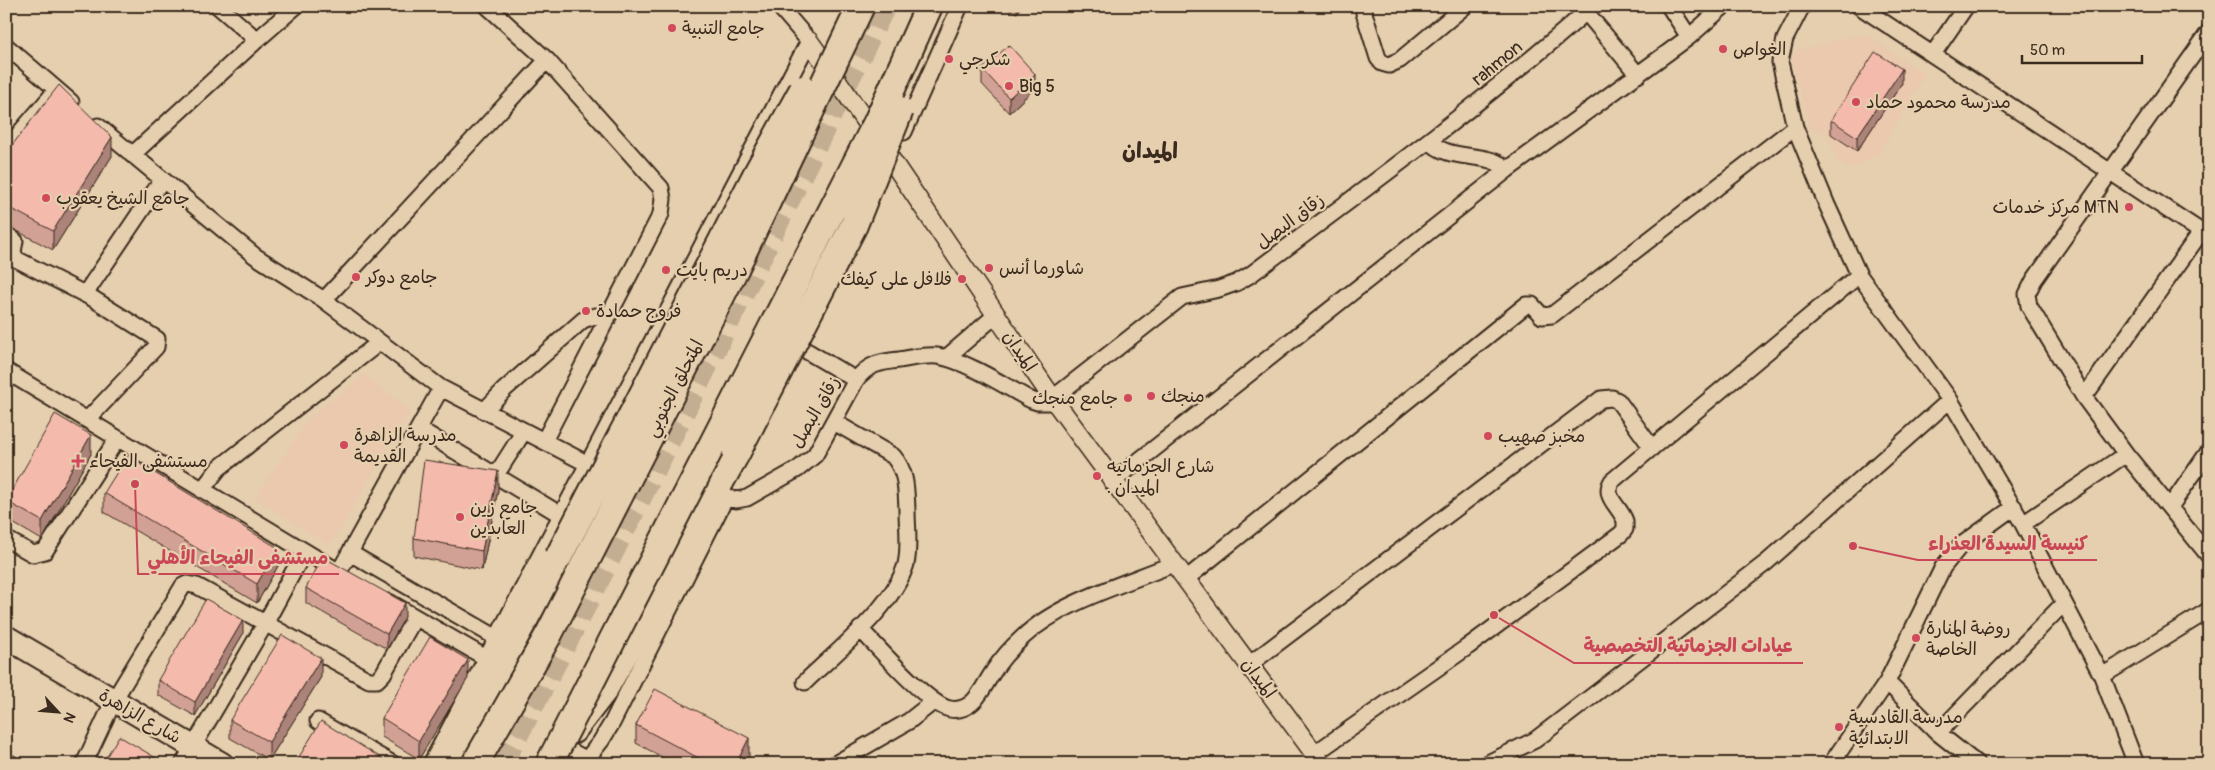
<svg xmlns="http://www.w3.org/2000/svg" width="2215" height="770" font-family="Pangolin,'Playpen Sans Arabic',sans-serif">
  <rect width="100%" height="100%" fill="#e5cfae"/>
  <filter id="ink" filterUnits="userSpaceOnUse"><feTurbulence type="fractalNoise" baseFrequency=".02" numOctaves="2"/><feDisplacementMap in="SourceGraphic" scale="10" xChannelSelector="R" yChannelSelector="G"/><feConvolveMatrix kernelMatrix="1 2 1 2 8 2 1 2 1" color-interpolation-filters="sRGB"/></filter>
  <g filter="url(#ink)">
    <path fill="#eac9ae" d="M 1865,34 L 1925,74 L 1877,156 L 1849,168 L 1840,163 L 1826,133 L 1810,129 L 1792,60 L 1797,50 Z
      M 364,374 L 410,411 L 330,546 L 255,498 L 310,418 Z"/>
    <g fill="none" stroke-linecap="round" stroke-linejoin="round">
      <path stroke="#c3ae91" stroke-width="22" stroke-dasharray="22 11" stroke-linecap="butt" d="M 502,764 C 636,515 759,260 885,6"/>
      <g stroke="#3b2a1e" stroke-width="19">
        <path id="minor" d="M 218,6 L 257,40
          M 487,6 L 547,60 L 661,188 L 663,199 L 661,214 L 544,441
          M 1365,6 L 1364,13 L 1378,58 L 1382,63 L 1389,65 L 1400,60 L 1465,6
          M 1581,6 L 1638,75
          M 1669,6 L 1689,37
          M 1802,6 L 1785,39 L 1780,62 L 1795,127 L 1827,205 L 1859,275 L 1950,400 L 2023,524 L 2102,676 L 2136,764
          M 1859,6 L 2209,237
          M 2209,32 L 2034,280 L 2027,294 L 2029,306 L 2084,397 L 2126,454 L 2209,556
          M 6,46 L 71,102
          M 1933,54 L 1966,6
          M 98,126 L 255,256 L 324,300 L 441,388 L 588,464
          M 904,132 L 960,6
          M 1430,141 C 1448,163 1490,150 1507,170
          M 6,149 L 54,93
          M 132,155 L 257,40 L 296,6
          M 6,234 L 15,241 L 13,252 L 16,259 L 92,298 L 157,339 L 156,347 L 87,420
          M 85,294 L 162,180
          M 324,300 L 547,60
          M 788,340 L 856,380
          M 946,358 L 996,315
          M 6,371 L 339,572
          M 2084,397 L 2201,232
          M 484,411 L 504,390 L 583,320 L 595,316 L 607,320
          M 419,429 L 561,515
          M 496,475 L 524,431
          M 1112,482 L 1507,170 L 1689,37 L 1724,6
          M 202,490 L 219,468 L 380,342
          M 726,497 L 736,500 L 747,498 L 798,469 L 815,455 L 856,380 C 868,364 880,362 899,360 C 911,358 925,355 937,356 C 963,359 1007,387 1031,400 L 1037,402 L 1048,402 L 1182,297 L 1219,289 L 1236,283 L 1250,275 C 1364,190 1479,106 1586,12
          M 2170,507 L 2209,451
          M 2023,524 L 2126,454
          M 6,539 L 33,554 L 45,551 L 117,439
          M 350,553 L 497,638
          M 339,572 L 441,388
          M 1186,579 L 1526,305 L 1532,305 L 1542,316 L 1552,315 L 1795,127
          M 389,602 L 486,658
          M 860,629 C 878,647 928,705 950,709 C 974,713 982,688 993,672 C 1001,659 1012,647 1023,637 C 1060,602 1125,584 1173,564
          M 1250,664 L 1601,399 L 1612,398 L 1618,401 L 1652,448
          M 2102,676 L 2209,610
          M 805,682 C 837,651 894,606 906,564 C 910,546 907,528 907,510 C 906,490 907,472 893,456 L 834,422
          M 1887,682 L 1938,733 L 1977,764
          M 318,721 L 393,764
          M 1938,733 L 2064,603
          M 554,742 L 595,764
          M 1314,754 L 1466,648 L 1621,534 L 1625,529 L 1625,521 C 1620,506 1602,497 1612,481 L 1859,275
          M 6,761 L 11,764
          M 84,764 L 114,700 L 183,586 L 187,584 L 197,586 L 369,680 L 377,680 L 383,674 L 415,617
          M 183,764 L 265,624 L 304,552
          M 431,764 L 809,41 L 779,6
          M 583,764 L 601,741 L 612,723 L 726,497
          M 835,764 L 909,721 L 933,702
          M 1486,764 L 1535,740 L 1767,562 L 1950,400
          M 1831,764 L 1887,682 L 1943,567 L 1960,546 L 2014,507"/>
      </g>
      <g stroke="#3b2a1e" stroke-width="21">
        <path id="tertiary" d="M 809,41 L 844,90 L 1053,399 L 1322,764"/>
      </g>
      <g stroke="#3b2a1e" stroke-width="26">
        <path id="primary" d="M 6,637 L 222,764"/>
      </g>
      <g stroke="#3b2a1e" stroke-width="30">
        <path id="motorway" d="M 573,730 L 604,690 L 736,454
          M 446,764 L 558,558"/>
      </g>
      <use href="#minor" stroke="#e5cfae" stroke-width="15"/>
      <use href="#tertiary" stroke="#e5cfae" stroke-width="18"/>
      <use href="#primary" stroke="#e5cfae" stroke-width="22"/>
      <use href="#motorway" stroke="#e5cfae" stroke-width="26"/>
      <g stroke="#3b2a1e" stroke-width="30" stroke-linecap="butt">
        <path id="motorway-bridge" d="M 736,454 L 854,225 L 900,110
          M 558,558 L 757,173 L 803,89
          M 475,764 L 549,634 L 736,267 L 861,6
          M 549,764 L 877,122 L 929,6"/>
      </g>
      <use href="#motorway-bridge" stroke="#e5cfae" stroke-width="26"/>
    </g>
    <path fill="#d2a195" stroke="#3b2a1e" d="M 1002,6 L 1021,6 L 1017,13 Z
      M 982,69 L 1035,88 L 1009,113 L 982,84 Z
      M 1902,83 L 1857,151 L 1831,134 L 1831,120 Z
      M 6,153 L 112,156 L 53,250 L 6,225 Z
      M 91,454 L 42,540 L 6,519 L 6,501 Z
      M 498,490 L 482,570 L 414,556 L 414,538 Z
      M 104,493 L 278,566 L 257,603 L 104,512 Z
      M 306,588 L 405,617 L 387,649 L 306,603 Z
      M 243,634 L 195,716 L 158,695 L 158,680 Z
      M 321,677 L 269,760 L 230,738 L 230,720 Z
      M 468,678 L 419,759 L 382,737 L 382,718 Z
      M 636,725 L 749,757 L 746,764 L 675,764 L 636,743 Z
      M 299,757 L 391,764 L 299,764 Z"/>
    <path fill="#ab8379" stroke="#3b2a1e" d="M 1017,6 L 1021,6 L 1017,13 Z
      M 1902,69 L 1902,83 L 1857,151 L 1857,137 Z
      M 1035,74 L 1035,88 L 1009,113 L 1009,98 Z
      M 112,137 L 112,156 L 53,250 L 53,231 Z
      M 91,435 L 91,454 L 42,540 L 42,521 Z
      M 498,471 L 498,490 L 482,570 L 482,551 Z
      M 278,548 L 278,566 L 257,603 L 257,584 Z
      M 405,603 L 405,617 L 387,649 L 387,634 Z
      M 243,620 L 243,634 L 195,716 L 195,702 Z
      M 321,658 L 321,677 L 269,760 L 269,742 Z
      M 468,660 L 468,678 L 419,759 L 419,741 Z
      M 749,738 L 749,757 L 746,764 L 736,764 Z"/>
    <path fill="#f4bbad" stroke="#3b2a1e" d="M 1009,45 L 1035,74 L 1009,98 L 982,69 Z
      M 1875,52 L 1902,69 L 1857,137 L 1831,120 Z
      M 59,85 L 112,137 L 53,231 L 6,206 L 6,153 Z
      M 55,414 L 91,435 L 42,521 L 6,501 Z
      M 127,456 L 278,548 L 257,584 L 104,493 Z
      M 424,460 L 498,471 L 482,551 L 414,538 Z
      M 323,557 L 405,603 L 387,634 L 306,588 Z
      M 206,599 L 243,620 L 195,702 L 158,680 Z
      M 282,635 L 321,658 L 269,742 L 230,720 Z
      M 430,637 L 468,660 L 419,741 L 382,718 Z
      M 655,689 L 749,738 L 736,764 L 710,764 L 636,725 Z
      M 321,721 L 391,764 L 310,764 L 299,757 Z
      M 119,736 L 156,758 L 153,764 L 102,764 Z"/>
  </g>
  <g fill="#d1495b" stroke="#e5cfae" stroke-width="2">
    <circle cx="672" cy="28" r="5"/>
    <circle cx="1723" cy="49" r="5"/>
    <circle cx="949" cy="59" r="5"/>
    <circle cx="1009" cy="86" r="5"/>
    <circle cx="1856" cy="102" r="5"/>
    <circle cx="46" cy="198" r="5"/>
    <circle cx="2129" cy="207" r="5"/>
    <circle cx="989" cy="268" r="5"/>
    <circle cx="666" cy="270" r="5"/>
    <circle cx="356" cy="277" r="5"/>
    <circle cx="962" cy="279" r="5"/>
    <circle cx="586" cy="311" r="5"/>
    <circle cx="1151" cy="396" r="5"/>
    <circle cx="1128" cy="398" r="5"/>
    <circle cx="1488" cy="436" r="5"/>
    <circle cx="344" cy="445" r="5"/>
    <path d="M75.5 453.5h5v5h5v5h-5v5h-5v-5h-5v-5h5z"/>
    <circle cx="1097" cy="476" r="5"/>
    <circle cx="460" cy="517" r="5"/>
    <circle cx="1916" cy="638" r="5"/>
    <circle cx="1839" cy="727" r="5"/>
  </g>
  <g text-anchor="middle" stroke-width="4.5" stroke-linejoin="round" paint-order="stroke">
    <g font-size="18" fill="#3b2a1e" stroke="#e5cfae" text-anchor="start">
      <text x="682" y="34">جامع التنبية</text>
      <text x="1733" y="55">الغواص</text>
      <text x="959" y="65">شكرجي</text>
      <text x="1019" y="92">Big 5</text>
      <text x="1866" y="108">مدرسة محمود حماد</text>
      <text x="56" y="204">جامع الشيخ يعقوب</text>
      <text x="2119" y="213" text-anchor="end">مركز خدمات MTN</text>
      <text x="999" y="274">شاورما أنس</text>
      <text x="676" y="276">دريم بايت</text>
      <text x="366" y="283">جامع دوكر</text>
      <text x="952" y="285" text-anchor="end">فلافل على كيفك</text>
      <text x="596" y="317">فروج حمادة</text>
      <text x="1161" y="402">منجك</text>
      <text x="1118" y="404" text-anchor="end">جامع منجك</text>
      <text x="354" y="441">مدرسة الزاهرة<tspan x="354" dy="21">القديمة</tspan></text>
      <text x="1498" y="442">مخبز صهيب</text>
      <text x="89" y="467">مستشفى الفيحاء</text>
      <text x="1107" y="472">شارع الجزماتيه<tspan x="1107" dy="21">. الميدان</tspan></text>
      <text x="470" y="513">جامع زين<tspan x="470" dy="21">العابدين</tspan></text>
      <text x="1926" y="634">روضة المنارة<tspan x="1926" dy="21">الخاصة</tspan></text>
      <text x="1849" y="723">مدرسة القادسية<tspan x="1849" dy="21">الابتدائية</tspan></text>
    </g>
    <g font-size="18" fill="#3b2a1e" stroke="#e5cfae">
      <text transform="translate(1497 63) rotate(-39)" y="6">rahmon</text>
      <text transform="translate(1290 221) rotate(-37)" y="6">زقاق البصل</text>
      <text transform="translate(1020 351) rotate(56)" y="6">الميدان</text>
      <text transform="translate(674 388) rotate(-63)" y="6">المتحلق الجنوبي</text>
      <text transform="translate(815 412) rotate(-60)" y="6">زقاق البصل</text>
      <text transform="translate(1259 678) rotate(54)" y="6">الميدان</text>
      <text transform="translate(140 716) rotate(30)" y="6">شارع الزاهرة</text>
    </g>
    <g font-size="22" font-weight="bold" fill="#3b2a1e" stroke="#e5cfae">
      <text x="1150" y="158">الميدان</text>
    </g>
  </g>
  <path fill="none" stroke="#ca4758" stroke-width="2" d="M1853 546L1918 560H2097M135 484L138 574H339M1494 615L1574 663H1803"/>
  <g fill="#ca4758" stroke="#e5cfae" stroke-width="2">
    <circle cx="1853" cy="546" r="5"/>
    <circle cx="135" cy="484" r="5"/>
    <circle cx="1494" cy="615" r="5"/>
  </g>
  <g font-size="19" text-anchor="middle" font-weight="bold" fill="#ca4758" stroke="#e5cfae" stroke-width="4.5" stroke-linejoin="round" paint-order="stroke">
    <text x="2008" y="550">كنيسة السيدة العذراء</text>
    <text x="238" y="564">مستشفى الفيحاء الأهلي</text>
    <text x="1688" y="652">عيادات الجزماتية التخصصية</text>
  </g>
  <rect width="2215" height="770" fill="none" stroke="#e5cfae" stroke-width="25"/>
  <rect x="12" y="12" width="2190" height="745" fill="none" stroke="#3b2a1e" stroke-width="2" filter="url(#ink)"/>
  <g transform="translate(58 712) rotate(116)" stroke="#e5cfae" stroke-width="4" paint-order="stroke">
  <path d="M0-4L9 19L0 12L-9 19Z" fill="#3b2a1e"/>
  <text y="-8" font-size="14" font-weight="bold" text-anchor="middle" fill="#3b2a1e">N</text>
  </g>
  <path d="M2022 55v8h120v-8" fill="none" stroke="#3b2a1e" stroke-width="2.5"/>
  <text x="2030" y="55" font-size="15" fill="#3b2a1e" stroke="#e5cfae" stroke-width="4" paint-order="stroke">50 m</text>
</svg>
